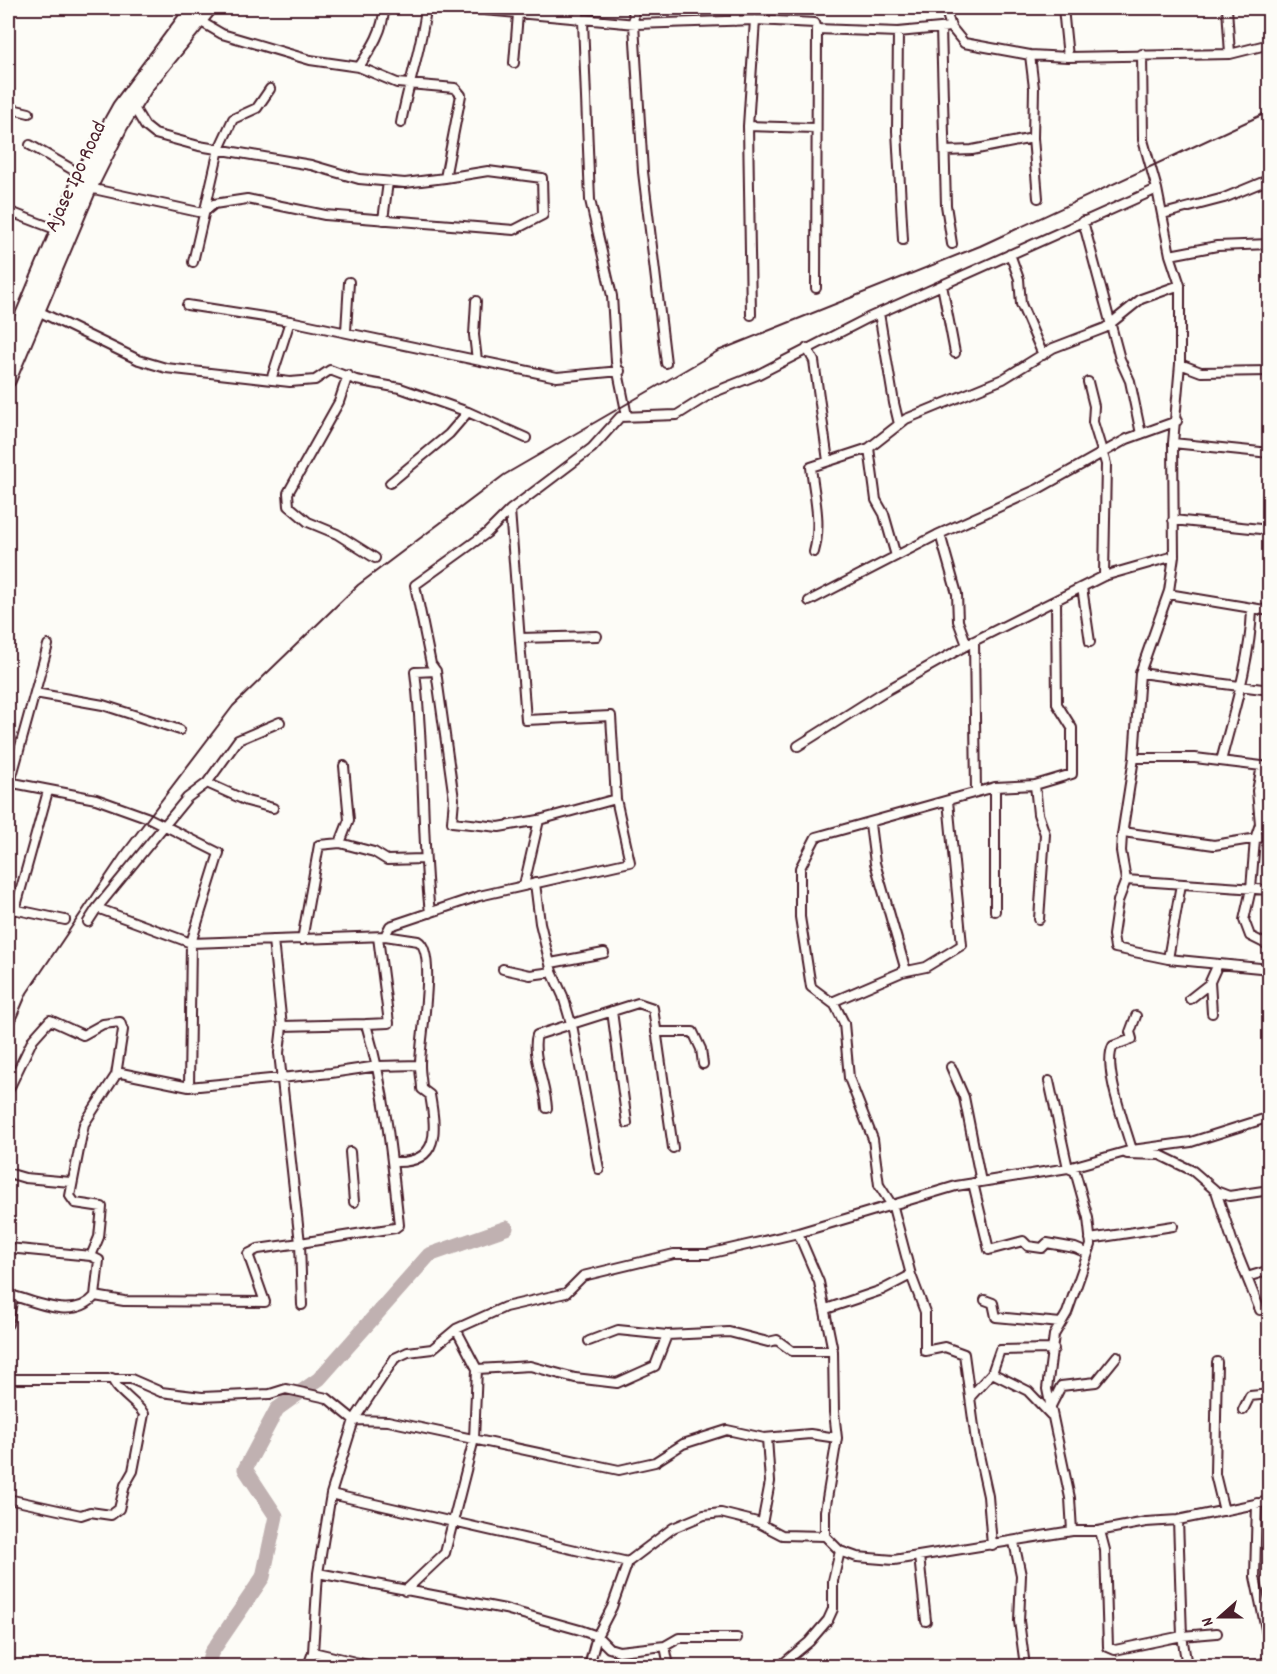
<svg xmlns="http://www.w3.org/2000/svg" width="1277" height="1674" font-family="Dekko,sans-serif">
  <rect width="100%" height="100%" fill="#fdfcf7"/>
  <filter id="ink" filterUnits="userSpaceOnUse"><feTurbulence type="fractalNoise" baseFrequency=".0167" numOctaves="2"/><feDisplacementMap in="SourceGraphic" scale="12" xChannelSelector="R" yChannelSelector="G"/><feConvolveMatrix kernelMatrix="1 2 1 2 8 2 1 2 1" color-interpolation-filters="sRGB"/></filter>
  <g filter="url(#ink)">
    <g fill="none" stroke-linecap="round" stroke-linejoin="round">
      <path stroke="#c0b1b1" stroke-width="15" d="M 208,1666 L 211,1653 L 263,1577 L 276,1516 L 245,1469 L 277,1409 L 319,1379 L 429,1255 L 506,1228"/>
      <g stroke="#4a1f2b" stroke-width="12">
        <path id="street" d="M 462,8 L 636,24 L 755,20 L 815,23 L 817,29 L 898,32 L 951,27
          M 633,8 L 643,172 L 666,363
          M 945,8 L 951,27 L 964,43 L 1030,55 L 1068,57 L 1230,54 L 1270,44
          M 1063,8 L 1068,57
          M 1227,8 L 1230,54
          M 579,20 L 579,8
          M 583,21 L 590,200 L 612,296 L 616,362 L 627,416
          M 735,21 L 735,8
          M 941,28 L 946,205 L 952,244
          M 898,32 L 897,131 L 903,240
          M 1142,54 L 1143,140 L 1157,189 L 1170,255 L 1180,285 L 1180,364 L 1173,443 L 1174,556 L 1169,591 L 1140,673 L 1134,758 L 1122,835 L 1121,851 L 1126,880 L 1118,901 L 1113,935 L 1115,948 L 1168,959 L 1270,969
          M 1030,55 L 1034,88 L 1033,138 L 1038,198
          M 514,63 L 518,14
          M 359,67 C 371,49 384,30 384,8
          M 133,106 L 145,126 L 155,134 L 199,146 L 311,165 L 359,179 L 405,183 L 445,178 L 461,95 L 455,88 L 397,83 L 359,67 L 310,60 L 222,34 L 198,20
          M 8,108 L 29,113
          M 401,123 C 408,84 422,47 426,8
          M 748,126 L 815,128
          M 30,145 L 82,175
          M 945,151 L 972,150 L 1033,138
          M 89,188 L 203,213 L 214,204 L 247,199 L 325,215 L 514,230 L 543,215 L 542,178 L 488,171 L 445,178
          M 8,211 L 60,231
          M 1163,214 L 1224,198 L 1270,179
          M 383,220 L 388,182
          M 1083,221 L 1120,359 L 1130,381 L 1141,434
          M 1010,254 L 1019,279 L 1021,304 L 1043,355
          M 1170,255 L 1217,246 L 1270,244
          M 193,262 L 219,149 L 233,119 L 257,108 L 270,89
          M 942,285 L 955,353
          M 816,288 L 817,29
          M 476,301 L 474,335 L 477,360
          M 187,305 L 290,321
          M 38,311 L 139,360 L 166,368 L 290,382 L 315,380 L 330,370 L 356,380 L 400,388 L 468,412 L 526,438
          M 879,313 L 894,403 L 899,424
          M 751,315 L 748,126 L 755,20
          M 346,331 L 349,282
          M 807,348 L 814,361 L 828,461
          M 1180,364 L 1201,372 L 1270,371
          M 348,375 L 339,402 L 288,493 L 289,506 L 308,522 L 337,534 L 375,558
          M 271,380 L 290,321 L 557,377 L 620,371
          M 1088,382 L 1094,406 L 1093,422 L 1106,464 L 1104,576
          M 1173,443 L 1270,453
          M 869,448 L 876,500 L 884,514 L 896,556
          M 390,483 L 449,434 L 468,412
          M 510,510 L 487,533 L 415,585 L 431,664 L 436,671 L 454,799 L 452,822 L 499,827 L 539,820 L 616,799 L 611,716 L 526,720 L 510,510 L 592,448 L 620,417 L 677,415 L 712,393 L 757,375 L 868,318 L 1157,189
          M 1173,520 L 1270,530
          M 940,534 L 957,594 L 958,621 L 967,645
          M 814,552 C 822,522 814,496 811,467 L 869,448 L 906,419 L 1003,379 L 1053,348 L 1105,328 L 1141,299 L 1180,285
          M 1082,587 L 1090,642
          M 1168,594 L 1270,611
          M 809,601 L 937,535 L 1038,489 L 1127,439 L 1177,421
          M 520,638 L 597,636
          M 974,641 L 976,792
          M 1140,673 L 1270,690
          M 35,693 L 103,705 L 180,730
          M 798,746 L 882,693 L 974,641 L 1104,576 L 1174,556
          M 1134,758 L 1195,758 L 1270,767
          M 1221,761 C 1234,711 1250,661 1252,610
          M 1262,766 L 1257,791 L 1260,824 L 1255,839 L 1251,889 L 1244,920 L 1250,936 L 1270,946
          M 8,782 L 96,799 L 149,818 L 219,853 L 191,943 L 189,1087
          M 10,783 L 48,645
          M 207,783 L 238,740 L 280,722
          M 1035,785 L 1038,814 L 1045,834 L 1039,919
          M 995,787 L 995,911
          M 273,808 L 247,801 L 207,783 L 187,798 L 97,908 L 191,943 L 385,936 L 390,926 L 479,896 L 630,862 L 616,799
          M 870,824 L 875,863 L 906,971
          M 1123,832 L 1214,845 L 1270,836
          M 340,843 L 374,852 L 387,860 L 424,859
          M 1126,880 L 1270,890
          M 535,883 L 540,923 L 552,972 L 563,996 L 573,1030 L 599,1169
          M 524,885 L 539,820
          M 8,908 L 65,920
          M 15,910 L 48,791
          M 430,913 C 421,833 425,752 415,672 L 436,671
          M 88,922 L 97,908
          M 385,936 L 418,941 C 438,952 419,1044 420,1066 C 420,1074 422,1082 422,1089 L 430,1095 C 436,1130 441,1164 393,1162
          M 273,940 L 282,1026 L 279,1053 L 300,1243 L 395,1228 L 399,1225 C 392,1157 385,1089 366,1024 L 282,1026
          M 302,940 L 319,845 L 340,843 L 349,820 L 344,766
          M 1168,959 L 1181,884
          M 551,963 L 604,953
          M 503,969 L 530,975 L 552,972
          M 1210,982 L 1212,1013
          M 1190,999 L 1209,984 L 1218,964
          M 832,1002 L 902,972 L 926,967 L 962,945 L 948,801
          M 612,1011 L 627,1123
          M 366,1024 L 389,1023 L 378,937
          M 656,1032 L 693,1032 L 701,1049 L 703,1064
          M 951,1067 L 964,1097 L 981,1182
          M 1049,1081 L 1068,1168 L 1075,1171 L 1088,1218 L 1091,1245 L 1067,1313 L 1054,1335 L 1047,1389 L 1070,1498 L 1072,1531
          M 8,1091 L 33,1039 L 50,1020 L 83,1035 L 103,1024 L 120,1022 L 123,1030 L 116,1075
          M 547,1108 C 546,1086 531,1054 537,1035 L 638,1003 L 653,1008 L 673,1148
          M 1132,1150 L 1191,1142 L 1270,1117
          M 350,1152 L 354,1202
          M 1127,1154 L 1160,1155 L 1193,1171 L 1216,1191 L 1233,1243 L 1260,1310
          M 8,1173 L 25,1178 L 71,1182
          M 973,1183 L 989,1250 L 1023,1241 L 1028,1246 L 1042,1248 L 1047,1243 L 1075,1248 L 1087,1253
          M 1216,1191 L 1229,1196 L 1270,1190
          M 798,1233 L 956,1186 L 1068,1168 L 1132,1150 C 1126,1128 1102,1066 1113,1046 L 1132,1039 L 1130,1032 L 1136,1016
          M 1090,1239 L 1173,1226
          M 8,1248 L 91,1256 L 99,1237 L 102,1207 L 75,1203 L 70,1196 L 84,1124 L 116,1075 L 121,1073 L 189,1087 L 331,1073 L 378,1066 L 420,1065
          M 91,1256 L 99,1260 L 95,1296
          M 1247,1277 L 1270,1270
          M 8,1294 C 35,1302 74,1321 95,1296 L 124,1301 L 265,1302 L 248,1254 L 258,1249 L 300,1243 L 302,1305
          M 985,1300 L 993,1303 L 996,1317 L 1061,1323
          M 826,1309 L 882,1290 L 911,1275
          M 8,1324 L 13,1296
          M 589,1341 L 618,1330 L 667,1335 L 729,1332 L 768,1342 L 777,1340 L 792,1351 L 833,1351
          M 1217,1362 L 1215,1474 L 1224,1511
          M 477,1369 L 530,1366 L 575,1378 L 617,1383 L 655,1366 L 667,1335
          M 992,1373 L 1028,1391 L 1051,1415
          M 8,1379 L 131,1379 L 161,1392 L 202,1397 L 270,1394 L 286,1389 L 327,1398 L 354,1420 L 388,1421 L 619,1470 L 655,1462 L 683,1444 L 727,1430 L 764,1438 L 810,1434 L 837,1438
          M 971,1396 L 992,1373 L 1000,1350 L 1054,1349
          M 1051,1406 L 1061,1386 L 1096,1382 L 1117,1356
          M 1243,1410 L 1250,1396 L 1270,1394
          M 331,1494 L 628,1562
          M 8,1499 L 81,1515 L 90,1512 L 111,1515 L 119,1509 L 125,1485 L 133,1471 L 144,1414 C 136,1402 116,1391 112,1378
          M 1257,1503 L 1255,1577 L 1270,1648
          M 1178,1520 L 1182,1636 L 1187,1666
          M 762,1524 L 770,1482 L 767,1438
          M 1100,1531 L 1105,1550 L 1108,1647 L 1115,1650 L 1182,1636 L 1217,1633
          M 1014,1542 L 1021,1575 L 1019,1621 L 1025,1666
          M 992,1545 L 988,1496 L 976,1441 L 964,1354 L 945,1347 L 925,1351 L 925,1312 L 911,1275 L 893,1207 L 879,1185 L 873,1139 L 849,1078 L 844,1023 L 835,1005 L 811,987 L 800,917 L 800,868 L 816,837 L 995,787 L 1035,785 L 1072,774 L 1072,728 L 1057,704 L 1056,600
          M 919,1556 L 926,1621
          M 318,1573 L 505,1609 L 580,1630 L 597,1636 L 609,1648 L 619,1651 L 665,1646 L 679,1638 L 737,1638
          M 405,1591 L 445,1553 L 474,1439 L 477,1369 L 456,1329
          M 665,1646 L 669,1666
          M 313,1652 L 372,1666
          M 308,1666 L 313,1652 L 318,1573 L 331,1494 L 354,1420 L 395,1358 L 408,1352 L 432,1349 L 456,1329 L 505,1307 L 566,1293 L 583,1276 L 674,1254 L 708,1254 L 798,1233 L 819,1282 L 833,1351 L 834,1412 L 837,1438 L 825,1511 L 825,1536
          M 589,1666 L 597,1636 L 612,1607 L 628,1562 L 673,1528 L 704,1515 L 721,1513 L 757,1522 L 782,1535 L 825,1536 L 840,1551 L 857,1557 L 894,1560 L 1072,1531 L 1098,1531 L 1146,1522 L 1178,1520 L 1270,1501
          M 780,1666 L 809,1642 L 828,1620 L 833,1609 L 833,1581 L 840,1551
          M 1254,1666 L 1270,1661"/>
      </g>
      <g stroke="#4a1f2b" stroke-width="18">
        <path id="highway" d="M 8,351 L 82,175 L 120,107 L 194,8
          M 8,380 L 89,188 L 120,126 L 147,84 L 209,8"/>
      </g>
      <use href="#street" stroke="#fdfcf7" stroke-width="8"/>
      <use href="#highway" stroke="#fdfcf7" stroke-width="14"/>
      <path stroke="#4a1f2b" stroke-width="2" d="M 8,1037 L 27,993 L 120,855 L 233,706 L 358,585 L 504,475 L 718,351 L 980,246 L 1270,111"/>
    </g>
  </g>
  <g text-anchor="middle" stroke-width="4.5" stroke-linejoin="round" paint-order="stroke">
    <g font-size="21" fill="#4a1f2b" stroke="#fdfcf7">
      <text transform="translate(74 176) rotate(-65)" y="7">Ajase Ipo Road</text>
    </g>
  </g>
  <rect width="1277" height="1674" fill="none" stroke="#fdfcf7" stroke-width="30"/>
  <rect x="15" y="15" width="1247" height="1644" fill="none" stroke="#4a1f2b" stroke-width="2" filter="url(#ink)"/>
  <g transform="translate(1220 1617) rotate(249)" stroke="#fdfcf7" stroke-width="4.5" paint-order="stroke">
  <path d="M0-4.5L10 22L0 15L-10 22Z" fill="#4a1f2b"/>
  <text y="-9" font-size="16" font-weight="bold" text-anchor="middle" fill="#4a1f2b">N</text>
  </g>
</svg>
